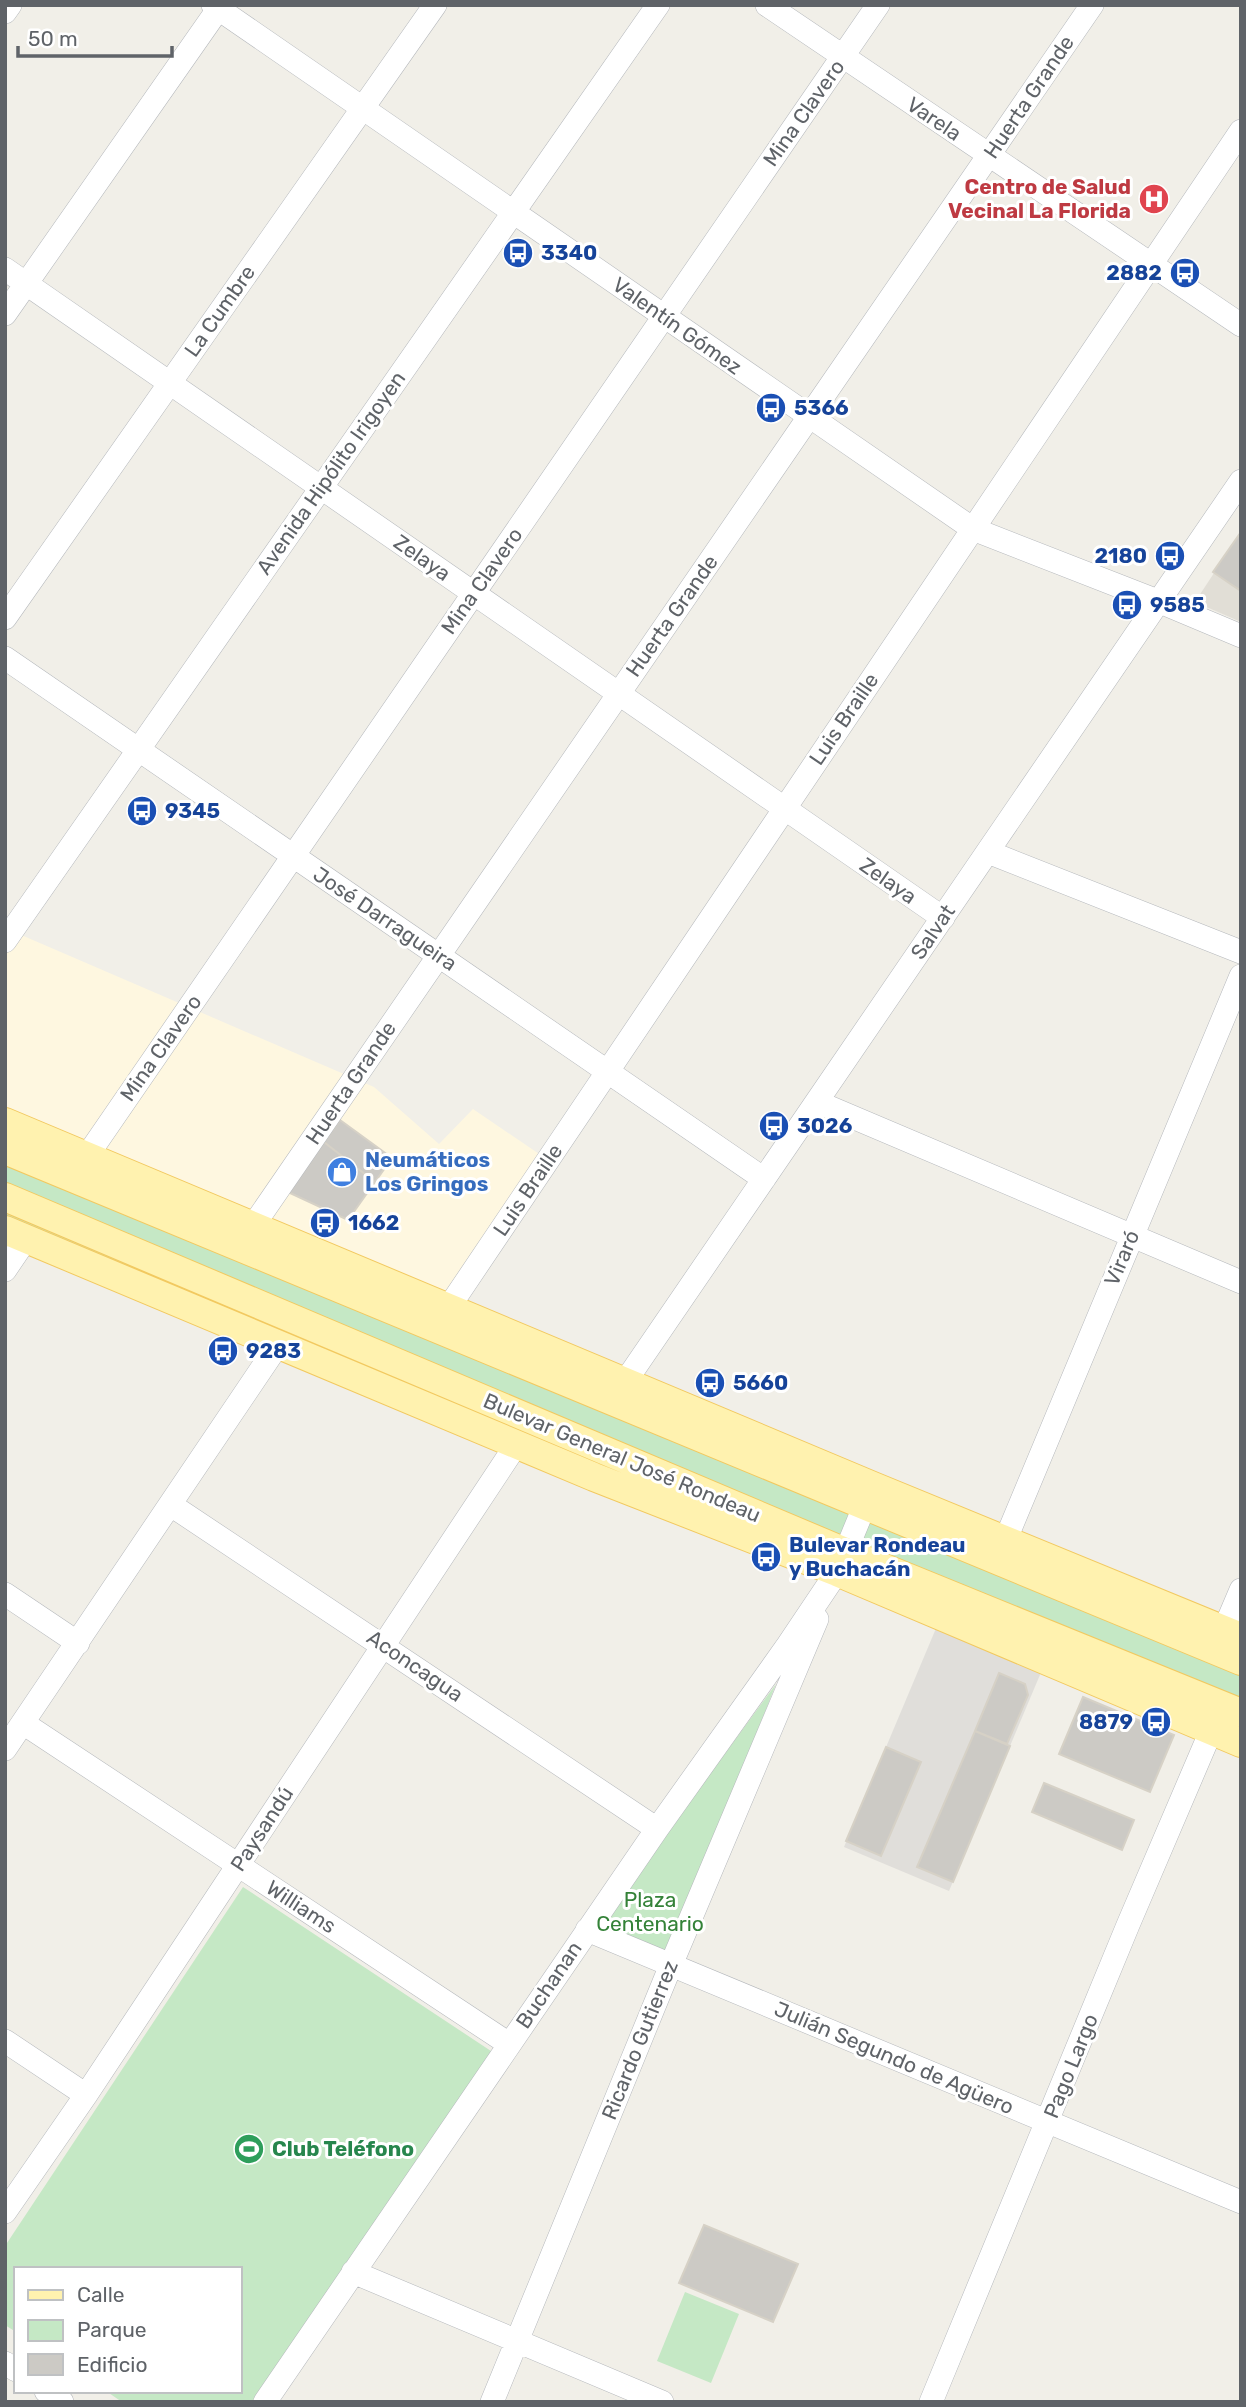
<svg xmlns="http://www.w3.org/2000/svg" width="1246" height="2407" font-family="Rubik,sans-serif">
  <rect width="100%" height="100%" fill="#f1efe8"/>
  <path fill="#fef7e0" d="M 5,928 L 374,1087 L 439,1144 L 473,1109 L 548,1160 L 394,1395 L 26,1240 L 5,1270 Z"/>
  <path fill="#e0deda" d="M 937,1626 L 1042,1670 L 949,1891 L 844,1847 Z"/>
  <path fill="#e1ded6" d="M 1241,532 L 1241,622 L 1195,602 Z"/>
  <path fill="#c5e8c5" d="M 5,1122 L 1241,1637 L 1241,1743 L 5,1230 Z
    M 776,1684 L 668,1957 L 597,1928 Z
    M 243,1887 L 494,2053 L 257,2402 L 122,2402 L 106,2391 L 240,2391 L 240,2269 L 16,2269 L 16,2332 L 5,2325 L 5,2246 Z
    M 685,2292 L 739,2314 L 711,2383 L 657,2361 Z"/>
  <path fill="#cccac5" stroke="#d6d1c6" stroke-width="2" d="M 1241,532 L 1241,591 L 1213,572 Z
    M 340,1120 L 392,1158 L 375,1182 L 324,1142 Z
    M 324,1142 L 375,1182 L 348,1220 L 288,1192 Z
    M 999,1673 L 1025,1684 L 1028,1695 L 1007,1744 L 975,1731 Z
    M 1083,1697 L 1174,1735 L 1150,1792 L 1059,1754 Z
    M 975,1731 L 1010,1746 L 953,1882 L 917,1867 Z
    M 886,1747 L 921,1762 L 881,1856 L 846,1841 Z
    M 1044,1783 L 1134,1820 L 1122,1850 L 1032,1812 Z
    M 704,2225 L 798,2264 L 773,2322 L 679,2283 Z"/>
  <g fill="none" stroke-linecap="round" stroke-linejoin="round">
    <g stroke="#b5b8bc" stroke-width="24">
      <path id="minor" d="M 213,5 L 973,529 L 1160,602 L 1241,636
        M 767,5 L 1241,325
        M 5,12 L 10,5
        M 5,269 L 943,918
        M 5,314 L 221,5
        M 5,618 L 435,5
        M 5,658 L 764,1179
        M 988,852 L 1241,952
        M 5,941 L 658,5
        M 817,1102 L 1241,1282
        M 87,1156 L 878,5
        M 253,1226 L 1092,5
        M 5,1270 L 26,1239
        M 449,1307 L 1241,131
        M 625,1382 L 1241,481
        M 171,1505 L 657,1829
        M 1005,1541 L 1241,976
        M 839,1568 L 871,1490
        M 5,1594 L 78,1643
        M 1224,1630 L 1241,1590
        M 23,1723 L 509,2044
        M 5,1749 L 277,1346
        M 587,1930 L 1241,2202
        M 5,2041 L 86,2095
        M 5,2212 L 86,2095 L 516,1445
        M 353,2272 L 662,2402
        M 5,2363 L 16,2370
        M 46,2391 L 62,2402
        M 265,2402 L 657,1829 L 788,1645 L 837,1572
        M 492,2402 L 671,1965 L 817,1619
        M 931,2402 L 1128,1925 L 1211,1731"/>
    </g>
    <g stroke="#f2c960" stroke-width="30">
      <path id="major" d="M 5,1122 L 873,1486 L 1241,1637
        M 5,1150 L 1241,1661
        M 5,1197 L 845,1552 L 1241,1713
        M 5,1230 L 594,1477 L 837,1572 L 1241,1743"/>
    </g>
    <use href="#minor" stroke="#fff" stroke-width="23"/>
    <use href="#major" stroke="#fff2af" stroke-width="28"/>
  </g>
  <defs>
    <g id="hospital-disc" transform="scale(1.575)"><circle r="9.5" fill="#e0444e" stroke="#fff"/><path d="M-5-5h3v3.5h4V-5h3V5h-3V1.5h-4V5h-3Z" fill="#fff"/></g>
    <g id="bus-disc" transform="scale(1.575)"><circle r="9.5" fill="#1a4fb4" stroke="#fff"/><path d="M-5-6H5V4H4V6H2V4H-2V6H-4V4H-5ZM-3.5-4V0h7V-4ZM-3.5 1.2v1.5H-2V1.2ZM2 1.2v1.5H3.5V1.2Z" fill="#fff"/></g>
    <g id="shop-disc" transform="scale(1.575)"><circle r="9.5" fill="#3f7fe0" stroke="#fff"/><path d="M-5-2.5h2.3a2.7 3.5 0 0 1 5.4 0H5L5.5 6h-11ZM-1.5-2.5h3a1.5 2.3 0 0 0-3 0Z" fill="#fff"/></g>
    <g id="stadium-disc" transform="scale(1.575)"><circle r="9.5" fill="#2e9e5b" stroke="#fff"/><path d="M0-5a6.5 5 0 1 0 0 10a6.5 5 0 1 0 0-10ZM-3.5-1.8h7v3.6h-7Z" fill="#fff"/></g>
  </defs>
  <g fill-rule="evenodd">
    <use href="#hospital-disc" x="1154" y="199"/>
    <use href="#bus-disc" x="518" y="253"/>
    <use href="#bus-disc" x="1185" y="273"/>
    <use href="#bus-disc" x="771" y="408"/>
    <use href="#bus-disc" x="1170" y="556"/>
    <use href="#bus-disc" x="1127" y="605"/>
    <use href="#bus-disc" x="142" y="811"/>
    <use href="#bus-disc" x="774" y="1126"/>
    <use href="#shop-disc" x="342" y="1172"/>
    <use href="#bus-disc" x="325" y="1223"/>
    <use href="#bus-disc" x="223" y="1351"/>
    <use href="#bus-disc" x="710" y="1383"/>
    <use href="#bus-disc" x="766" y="1557"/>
    <use href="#bus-disc" x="1156" y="1722"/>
    <use href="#stadium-disc" x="249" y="2149"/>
  </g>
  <g text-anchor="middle" stroke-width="6" stroke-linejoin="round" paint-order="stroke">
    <g font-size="21" fill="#5f6368" stroke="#fff">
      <text transform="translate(1029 97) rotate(-56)" y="7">Huerta Grande</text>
      <text transform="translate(804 113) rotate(-55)" y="7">Mina Clavero</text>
      <text transform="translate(934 119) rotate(34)" y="7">Varela</text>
      <text transform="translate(220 311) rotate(-55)" y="7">La Cumbre</text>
      <text transform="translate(677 326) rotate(35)" y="7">Valentín Gómez</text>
      <text transform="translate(331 473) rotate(-55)" y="7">Avenida Hipólito Irigoyen</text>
      <text transform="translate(422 558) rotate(35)" y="7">Zelaya</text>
      <text transform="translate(482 581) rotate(-55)" y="7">Mina Clavero</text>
      <text transform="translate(672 616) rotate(-55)" y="7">Huerta Grande</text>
      <text transform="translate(844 719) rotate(-56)" y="7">Luis Braille</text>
      <text transform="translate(888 881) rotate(35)" y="7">Zelaya</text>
      <text transform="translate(385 919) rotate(34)" y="7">José Darragueira</text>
      <text transform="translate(933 932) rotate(-56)" y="7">Salvat</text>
      <text transform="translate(161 1048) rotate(-55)" y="7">Mina Clavero</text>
      <text transform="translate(351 1083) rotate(-56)" y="7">Huerta Grande</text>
      <text transform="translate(528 1190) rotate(-56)" y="7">Luis Braille</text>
      <text transform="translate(1122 1258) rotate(-67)" y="7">Viraró</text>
      <text transform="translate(622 1458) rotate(23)" y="7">Bulevar General José Rondeau</text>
      <text transform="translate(415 1666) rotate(34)" y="7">Aconcagua</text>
      <text transform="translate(262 1829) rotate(-57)" y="7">Paysandú</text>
      <text transform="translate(301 1907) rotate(33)" y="7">Williams</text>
      <text transform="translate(549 1985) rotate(-56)" y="7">Buchanan</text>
      <text transform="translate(640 2040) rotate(-68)" y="7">Ricardo Gutierrez</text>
      <text transform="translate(894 2058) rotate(23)" y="7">Julián Segundo de Agüero</text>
      <text transform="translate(1071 2066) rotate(-68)" y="7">Pago Largo</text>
    </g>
    <g font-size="21" font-weight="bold" fill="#be3a42" stroke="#fff" text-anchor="end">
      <text x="1131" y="194">Centro de Salud<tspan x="1131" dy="24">Vecinal La Florida</tspan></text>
    </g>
    <g font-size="21" font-weight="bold" fill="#164399" stroke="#fff" text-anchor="start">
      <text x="541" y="260">3340</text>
      <text x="1162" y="280" text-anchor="end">2882</text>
      <text x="794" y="415">5366</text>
      <text x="1147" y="563" text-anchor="end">2180</text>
      <text x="1150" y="612">9585</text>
      <text x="165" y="818">9345</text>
      <text x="797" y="1133">3026</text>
      <text x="348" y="1230">1662</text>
      <text x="246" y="1358">9283</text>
      <text x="733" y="1390">5660</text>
      <text x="789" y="1552">Bulevar Rondeau<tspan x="789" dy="24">y Buchacán</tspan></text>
      <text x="1133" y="1729" text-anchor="end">8879</text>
    </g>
    <g font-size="21" font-weight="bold" fill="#366cbe" stroke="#fff" text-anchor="start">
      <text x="365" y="1167">Neumáticos<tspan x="365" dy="24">Los Gringos</tspan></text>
    </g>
    <g font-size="21" fill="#348238" stroke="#fff">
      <text x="650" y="1907">Plaza<tspan x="650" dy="24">Centenario</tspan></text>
    </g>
    <g font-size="21" font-weight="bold" fill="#27864d" stroke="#fff" text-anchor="start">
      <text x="272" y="2156">Club Teléfono</text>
    </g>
  </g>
  <rect width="1246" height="2407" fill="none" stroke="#5f6368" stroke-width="14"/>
  <rect x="14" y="2267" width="228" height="126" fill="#ffffff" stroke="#bfc1c3" stroke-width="2"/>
  <rect x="28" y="2290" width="35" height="10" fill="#fff2af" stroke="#bfc1c3" stroke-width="2"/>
  <text x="77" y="2302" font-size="21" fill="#5f6368">Calle</text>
  <rect x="28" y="2320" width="35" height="21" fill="#c5e8c5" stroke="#bfc1c3" stroke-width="2"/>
  <text x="77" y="2337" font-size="21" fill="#5f6368">Parque</text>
  <rect x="28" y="2354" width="35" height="21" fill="#cccac5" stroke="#bfc1c3" stroke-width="2"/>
  <text x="77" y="2372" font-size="21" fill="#5f6368">Edificio</text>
  <path d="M18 46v10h154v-10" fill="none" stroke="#5f6368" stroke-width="3.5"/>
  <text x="28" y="46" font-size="21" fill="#5f6368" stroke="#ffffff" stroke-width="5" paint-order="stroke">50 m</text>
</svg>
